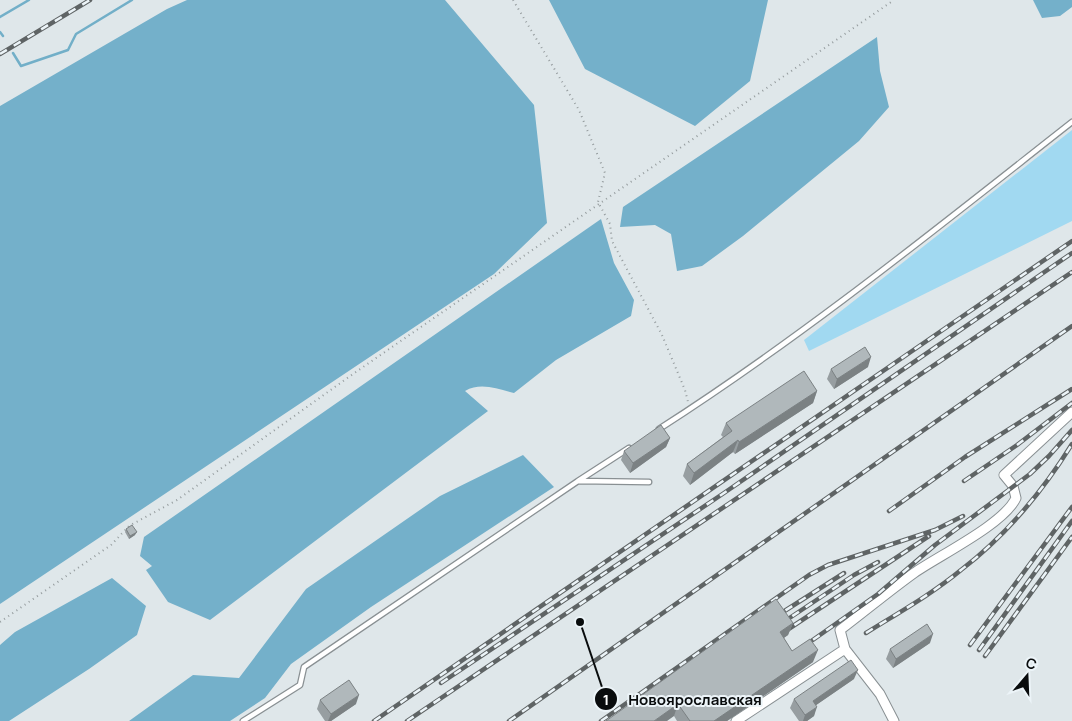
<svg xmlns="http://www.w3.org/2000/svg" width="1072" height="721" font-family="Manrope,sans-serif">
  <rect width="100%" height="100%" fill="#dfe7ea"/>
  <path fill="#a1d9f1" d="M 1072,130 L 1072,221 L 809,351 L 804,340 Z"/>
  <path fill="#74b0ca" d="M 187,0 L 445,0 L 534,105 L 547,223 L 494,274 L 0,604 L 0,106 L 167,9 Z
    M 549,0 L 768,0 L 750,81 L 695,126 L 585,69 Z
    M 1033,0 L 1072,0 L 1072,7 L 1060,16 L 1042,18 Z
    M 877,37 L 880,71 L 889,107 L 859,141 L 743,236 L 702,266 L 677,271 L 671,234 L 655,225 L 620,227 L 623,207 Z
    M 601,219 L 614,263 L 634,300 L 631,316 L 556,360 L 514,393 C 497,389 481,382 465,391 L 488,411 L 210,620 L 168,602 L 146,570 L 152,566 L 140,556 L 144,537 Z
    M 523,455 L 554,487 L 371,607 L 291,664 L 265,698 L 230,721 L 129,721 L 193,675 L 239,678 L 306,589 L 440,496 Z
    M 112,578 L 146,606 L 137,635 L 89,669 L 9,721 L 0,721 L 0,645 L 15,632 Z"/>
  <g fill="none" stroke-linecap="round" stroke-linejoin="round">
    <path stroke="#72afc8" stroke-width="2.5" d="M 0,17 L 29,0
      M 0,32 L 3,36
      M 13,53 L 21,66 L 68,50 L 76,34 L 132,0"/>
    <g stroke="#899093" stroke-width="7">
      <path id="lane" d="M 659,429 C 804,336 937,228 1072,122
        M 578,481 L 629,448
        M 243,721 L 300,685 L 304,667 L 578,481 L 649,482"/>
    </g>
    <g stroke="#899093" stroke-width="11">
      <path id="street" d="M 845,649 L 840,630 C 865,611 889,591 914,573 C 940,555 1004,524 1016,498 L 1013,486 L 1004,475 L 1072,412
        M 736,721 L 845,649 L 880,694 L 894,721"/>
    </g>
    <path stroke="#959c9e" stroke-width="2" stroke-dasharray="1 4" stroke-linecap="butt" d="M 513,0 L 579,110 L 605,173 L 598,202 L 610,224 L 612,241 L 662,335 L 685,390 L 688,402
      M 0,622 L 111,545 L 129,526 L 177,500 L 353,374 L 894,0"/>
    <use href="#lane" stroke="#fff" stroke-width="4.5"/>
    <use href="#street" stroke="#fff" stroke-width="9"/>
    <g stroke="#5f6465" stroke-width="4.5">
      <path id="rail" d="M 0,54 L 90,0
        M 964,481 L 1017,445 L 1072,403
        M 889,511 L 965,457 L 1072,389
        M 772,619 L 844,573
        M 779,625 L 854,575 L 878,562
        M 866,633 C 898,613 932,594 961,570 C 1005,536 1043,491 1072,444
        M 781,634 L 929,536
        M 970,645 L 1072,507
        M 800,649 L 878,594 L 935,545 L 1030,474 L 1049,456 L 1072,430
        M 979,650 L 1072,521
        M 985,656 L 1072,537
        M 441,683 L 724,493 L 1072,253
        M 374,721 L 1072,241
        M 407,721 L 1072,272
        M 509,721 L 1072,326
        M 601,721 L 809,575 L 828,565 L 935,530 L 963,516"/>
    </g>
    <use href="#rail" stroke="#ecf4f8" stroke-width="2.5" stroke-dasharray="8" stroke-linecap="butt"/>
  </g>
  <path fill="#979ea1" d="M 868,367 L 834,389 L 827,379 L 831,369 Z
    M 817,391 L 813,403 L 735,454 L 733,452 L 690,485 L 683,476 L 687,464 L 723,437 L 721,435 L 726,423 Z
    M 670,438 L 666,447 L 630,473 L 621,460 L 624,451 Z
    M 126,529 L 135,535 L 129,539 L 125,532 Z
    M 793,623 L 788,635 L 784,638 L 792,651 L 813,662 L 727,721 L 677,721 L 674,716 L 606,721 Z
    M 930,643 L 893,668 L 886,659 L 890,649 Z
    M 854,679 L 816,705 L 814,716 L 807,721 L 799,721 L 790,708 L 794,699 Z
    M 320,700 L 356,704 L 331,721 L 325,721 L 317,709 Z"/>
  <path fill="#7b8183" d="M 871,357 L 868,367 L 834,389 L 837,379 Z
    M 817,391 L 813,403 L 735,454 L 739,442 Z
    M 670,438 L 666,447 L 630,473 L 633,463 Z
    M 738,440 L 733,452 L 690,485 L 694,473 Z
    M 137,532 L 135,535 L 129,539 L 130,536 Z
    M 793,623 L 788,635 L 775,644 L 780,632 Z
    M 933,634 L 930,643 L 893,668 L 896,659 Z
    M 818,650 L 813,662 L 727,721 L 714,721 Z
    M 858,670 L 854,679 L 809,710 L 813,701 Z
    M 359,695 L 356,704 L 331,721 L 328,721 L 331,714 Z
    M 678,704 L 674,716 L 667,721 L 654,721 Z
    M 817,707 L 814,716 L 807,721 L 803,721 L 805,715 Z"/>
  <path fill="#b0b8bb" stroke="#7b8183" d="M 865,347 L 871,357 L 837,379 L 831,369 Z
    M 804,371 L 817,391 L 739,442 L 738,440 L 694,473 L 687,464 L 732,431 L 726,423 Z
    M 661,425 L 670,438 L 633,463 L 624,451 Z
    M 132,525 L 137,532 L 130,536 L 126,529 Z
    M 776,599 L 793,623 L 780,632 L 792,651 L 810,639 L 818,650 L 714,721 L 690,721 L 678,704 L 654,721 L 606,721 Z
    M 927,624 L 933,634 L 896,659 L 890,649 Z
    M 851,660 L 858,670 L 813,701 L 817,707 L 805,715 L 794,699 Z
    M 349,680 L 359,695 L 331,714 L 320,700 Z"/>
  <path fill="none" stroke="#090c0d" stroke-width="2" d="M580 622L606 699"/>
  <g fill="#090c0d" stroke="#ecf4f8" stroke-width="2">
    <circle cx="580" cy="622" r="5"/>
    <circle cx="606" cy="699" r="12"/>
  </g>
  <g font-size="15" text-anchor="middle" font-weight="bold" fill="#fff">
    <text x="606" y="705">1</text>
  </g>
  <g font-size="15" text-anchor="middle" font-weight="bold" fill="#090c0d" stroke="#ecf4f8" stroke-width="4" stroke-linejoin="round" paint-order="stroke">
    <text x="695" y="705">Новоярославская</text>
  </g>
  <g transform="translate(1027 676) rotate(19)" stroke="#ecf4f8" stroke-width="4" paint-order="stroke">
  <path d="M0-4L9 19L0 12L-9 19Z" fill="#090c0d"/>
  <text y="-8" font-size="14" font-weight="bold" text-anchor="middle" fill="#090c0d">С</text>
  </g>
</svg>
